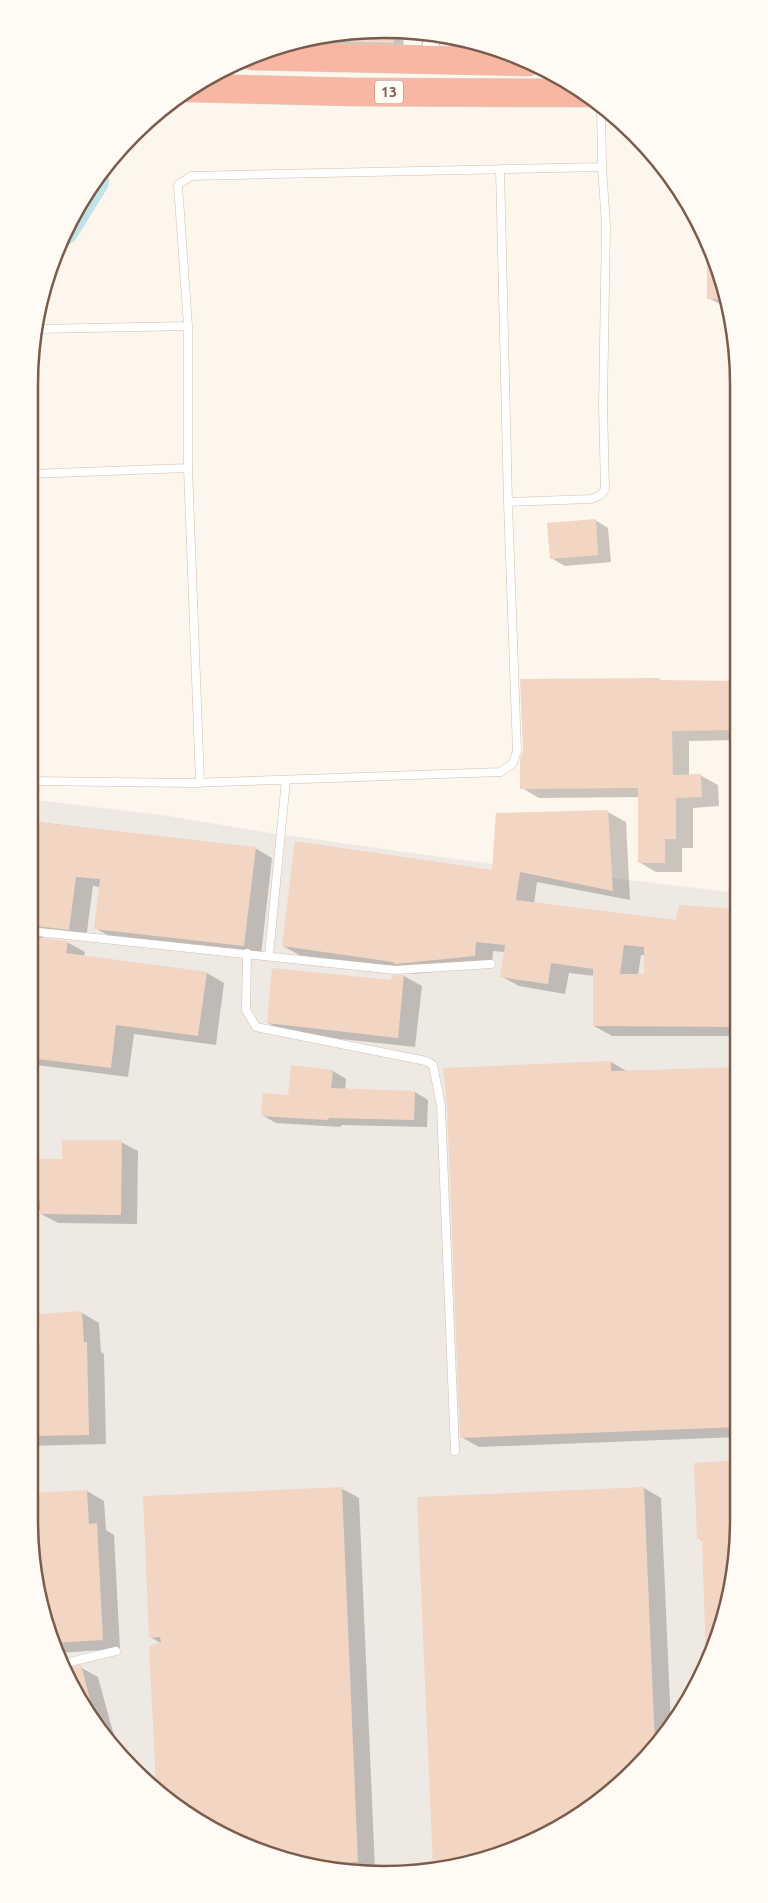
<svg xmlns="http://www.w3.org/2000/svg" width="768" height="1903" font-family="Ubuntu,sans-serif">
  <rect width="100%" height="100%" fill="#fdf6ec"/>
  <path fill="#efe9e4" d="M 29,799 L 169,816 L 271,833 L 463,860 L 738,893 L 739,1519 L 720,1633 L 666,1735 L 618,1786 L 562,1827 L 454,1867 L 337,1871 L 270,1855 L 207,1827 L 117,1753 L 76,1696 L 48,1633 L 29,1519 Z"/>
  <path fill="#0003" fill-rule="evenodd" d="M 360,30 L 421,31 L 420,39 L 403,37 L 404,49 L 363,47 L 357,44 L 325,45 L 315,39 L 315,37 Z
    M 709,242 L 712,248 L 728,308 L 708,298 Z
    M 595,520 L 608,528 L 611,562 L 565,566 L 551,558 Z
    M 659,679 L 663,682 L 737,683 L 737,740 L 689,741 L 689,776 L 700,775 L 718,785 L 719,806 L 693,808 L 693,848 L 682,848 L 682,872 L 656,872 L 639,862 L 639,797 L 539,798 L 522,788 Z
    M 730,773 L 737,773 L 737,790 L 731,786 Z
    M 608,812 L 626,822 L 630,900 L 537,882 L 534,904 L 677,921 L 738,910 L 738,1036 L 612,1036 L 594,1026 L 595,976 L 569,973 L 565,994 L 519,986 L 501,976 L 505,952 L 493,951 L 492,966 L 414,974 L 408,970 L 301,956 L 283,946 L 493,871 L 497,814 ZM 641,955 L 645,955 L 645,976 L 638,976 Z
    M 29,821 L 255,848 L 272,858 L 261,955 L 113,938 L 95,928 L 100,887 L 93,886 L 86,939 L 48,935 L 39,939 L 67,942 L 85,952 L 84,956 L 207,973 L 224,983 L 216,1045 L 134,1034 L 128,1077 L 29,1064 Z
    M 404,976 L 422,986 L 415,1047 L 285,1033 L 268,1023 L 392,982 L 393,977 Z
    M 611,1062 L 628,1072 L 738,1068 L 739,1437 L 479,1447 L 461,1437 Z
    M 292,1067 L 333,1071 L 346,1079 L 345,1090 L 415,1092 L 428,1100 L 427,1127 L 341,1125 L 341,1127 L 276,1123 L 262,1115 L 289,1096 Z
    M 121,1142 L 138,1151 L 137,1224 L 58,1223 L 41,1214 L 41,1210 L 29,1209 L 29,1160 L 63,1161 Z
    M 82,1313 L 99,1323 L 101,1352 L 104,1354 L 106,1444 L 29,1446 L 29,1368 L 36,1368 L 41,1345 Z
    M 739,1462 L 739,1519 L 720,1633 L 708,1656 L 703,1541 L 698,1538 L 695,1464 Z
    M 341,1488 L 359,1498 L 375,1870 L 337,1871 L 270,1855 L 207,1827 L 157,1786 L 151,1647 L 162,1644 L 150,1637 Z
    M 644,1488 L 661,1498 L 671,1725 L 666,1735 L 618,1786 L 562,1827 L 454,1867 L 435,1868 L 419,1498 Z
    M 87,1491 L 104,1501 L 106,1530 L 114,1535 L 120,1649 L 56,1653 L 48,1633 L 29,1519 L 29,1494 Z
    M 80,1667 L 98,1677 L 119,1754 L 76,1696 L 65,1671 Z"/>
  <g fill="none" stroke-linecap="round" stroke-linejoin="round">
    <path stroke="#bfe3e8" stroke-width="26" d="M 65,232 L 96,182 L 96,179"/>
  </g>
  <path fill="#f3d5c3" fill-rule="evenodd" d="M 360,30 L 393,31 L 394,43 L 351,42 L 351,31 Z
    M 707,243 L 712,248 L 726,299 L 707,299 Z
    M 596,519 L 598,555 L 550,559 L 547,523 Z
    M 659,678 L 659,680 L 737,681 L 737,730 L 672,731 L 673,775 L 701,774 L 702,797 L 676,798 L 676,839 L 665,839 L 665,863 L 638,863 L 638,788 L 520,789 L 520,759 L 523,751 L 520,679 Z
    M 608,810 L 613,891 L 520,872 L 516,900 L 676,920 L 679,905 L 738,909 L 738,1027 L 593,1026 L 593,969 L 551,963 L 548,984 L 500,977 L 505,945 L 476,942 L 475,956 L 395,964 L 393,962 L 282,946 L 295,841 L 492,870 L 496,813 ZM 624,945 L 644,947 L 644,974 L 620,974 Z
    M 29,821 L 256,847 L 244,946 L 94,929 L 100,879 L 76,877 L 69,930 L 29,925 Z
    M 29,937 L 68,941 L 66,953 L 207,972 L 198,1036 L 116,1025 L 111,1068 L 29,1058 Z
    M 272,968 L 391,980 L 392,975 L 404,975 L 398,1038 L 267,1023 Z
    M 611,1061 L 611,1071 L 738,1067 L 739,1427 L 460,1438 L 447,1106 L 443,1068 Z
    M 291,1065 L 333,1070 L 331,1088 L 415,1091 L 414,1120 L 329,1118 L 328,1120 L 261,1116 L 263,1093 L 288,1095 Z
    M 62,1140 L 122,1140 L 121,1215 L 40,1214 L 40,1201 L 29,1201 L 29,1159 L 62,1159 Z
    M 82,1311 L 84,1342 L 87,1342 L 89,1435 L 29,1436 L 29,1367 L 35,1366 L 35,1344 L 40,1344 L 39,1314 Z
    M 739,1460 L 739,1519 L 720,1633 L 706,1659 L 702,1539 L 697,1539 L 694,1463 Z
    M 342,1487 L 358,1862 L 307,1864 L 270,1855 L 207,1827 L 156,1785 L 149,1646 L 161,1642 L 160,1637 L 149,1638 L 143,1496 Z
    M 644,1487 L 655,1746 L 618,1786 L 562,1827 L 454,1867 L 433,1868 L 417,1497 Z
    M 87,1490 L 89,1524 L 97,1523 L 103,1640 L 52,1643 L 48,1633 L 29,1519 L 29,1493 Z
    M 81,1665 L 96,1722 L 95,1723 L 76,1696 L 64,1669 Z"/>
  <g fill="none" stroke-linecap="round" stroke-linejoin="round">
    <g stroke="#d1beb0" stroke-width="9">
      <path id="lane" d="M 601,106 L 602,167
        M 38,329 L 188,326
        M 29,474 L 188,468
        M 29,781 L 191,783 L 501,772 L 513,763 L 517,751 L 508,502 L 500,169
        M 200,783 L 188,468 L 188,326 L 178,185 L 191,176 L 602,167 L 606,225 L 603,405 L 605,489 L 601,495 L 591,499 L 508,502
        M 29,931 L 395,970 L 491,964
        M 247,953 L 246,1010 L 256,1027 L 426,1061 L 433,1065 L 441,1106 L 455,1451
        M 269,955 L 286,780
        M 62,1664 L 116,1651"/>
    </g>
    <g stroke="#d1beb0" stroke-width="18">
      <path id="street" d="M 428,61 L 433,32"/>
    </g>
    <g stroke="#dad1cd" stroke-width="29">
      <path id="highway" d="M 253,56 L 528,62
        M 191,88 L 355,92 L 587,93"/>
    </g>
    <use href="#lane" stroke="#fff" stroke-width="8"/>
    <use href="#street" stroke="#fff" stroke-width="16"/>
    <use href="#highway" stroke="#f7b7a3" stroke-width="28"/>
  </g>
  <g text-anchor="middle" stroke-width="4" stroke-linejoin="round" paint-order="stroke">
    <rect fill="#fffaf3" stroke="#a28b7f" stroke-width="1" x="375" y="80.5" width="28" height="23" rx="4"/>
    <g font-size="14" font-weight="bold" fill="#7a5c4d">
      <text x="389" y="97">13</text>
    </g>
  </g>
  <path d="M0 0H768V1903H0ZM384 38H384A346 346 0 0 1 730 384V1520A346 346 0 0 1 384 1866H384A346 346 0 0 1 38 1520V384A346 346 0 0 1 384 38Z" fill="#fffaf3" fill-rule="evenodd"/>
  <path fill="none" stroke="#7a5c4d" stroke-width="2.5" d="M384 38H384A346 346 0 0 1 730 384V1520A346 346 0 0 1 384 1866H384A346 346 0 0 1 38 1520V384A346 346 0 0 1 384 38Z"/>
</svg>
